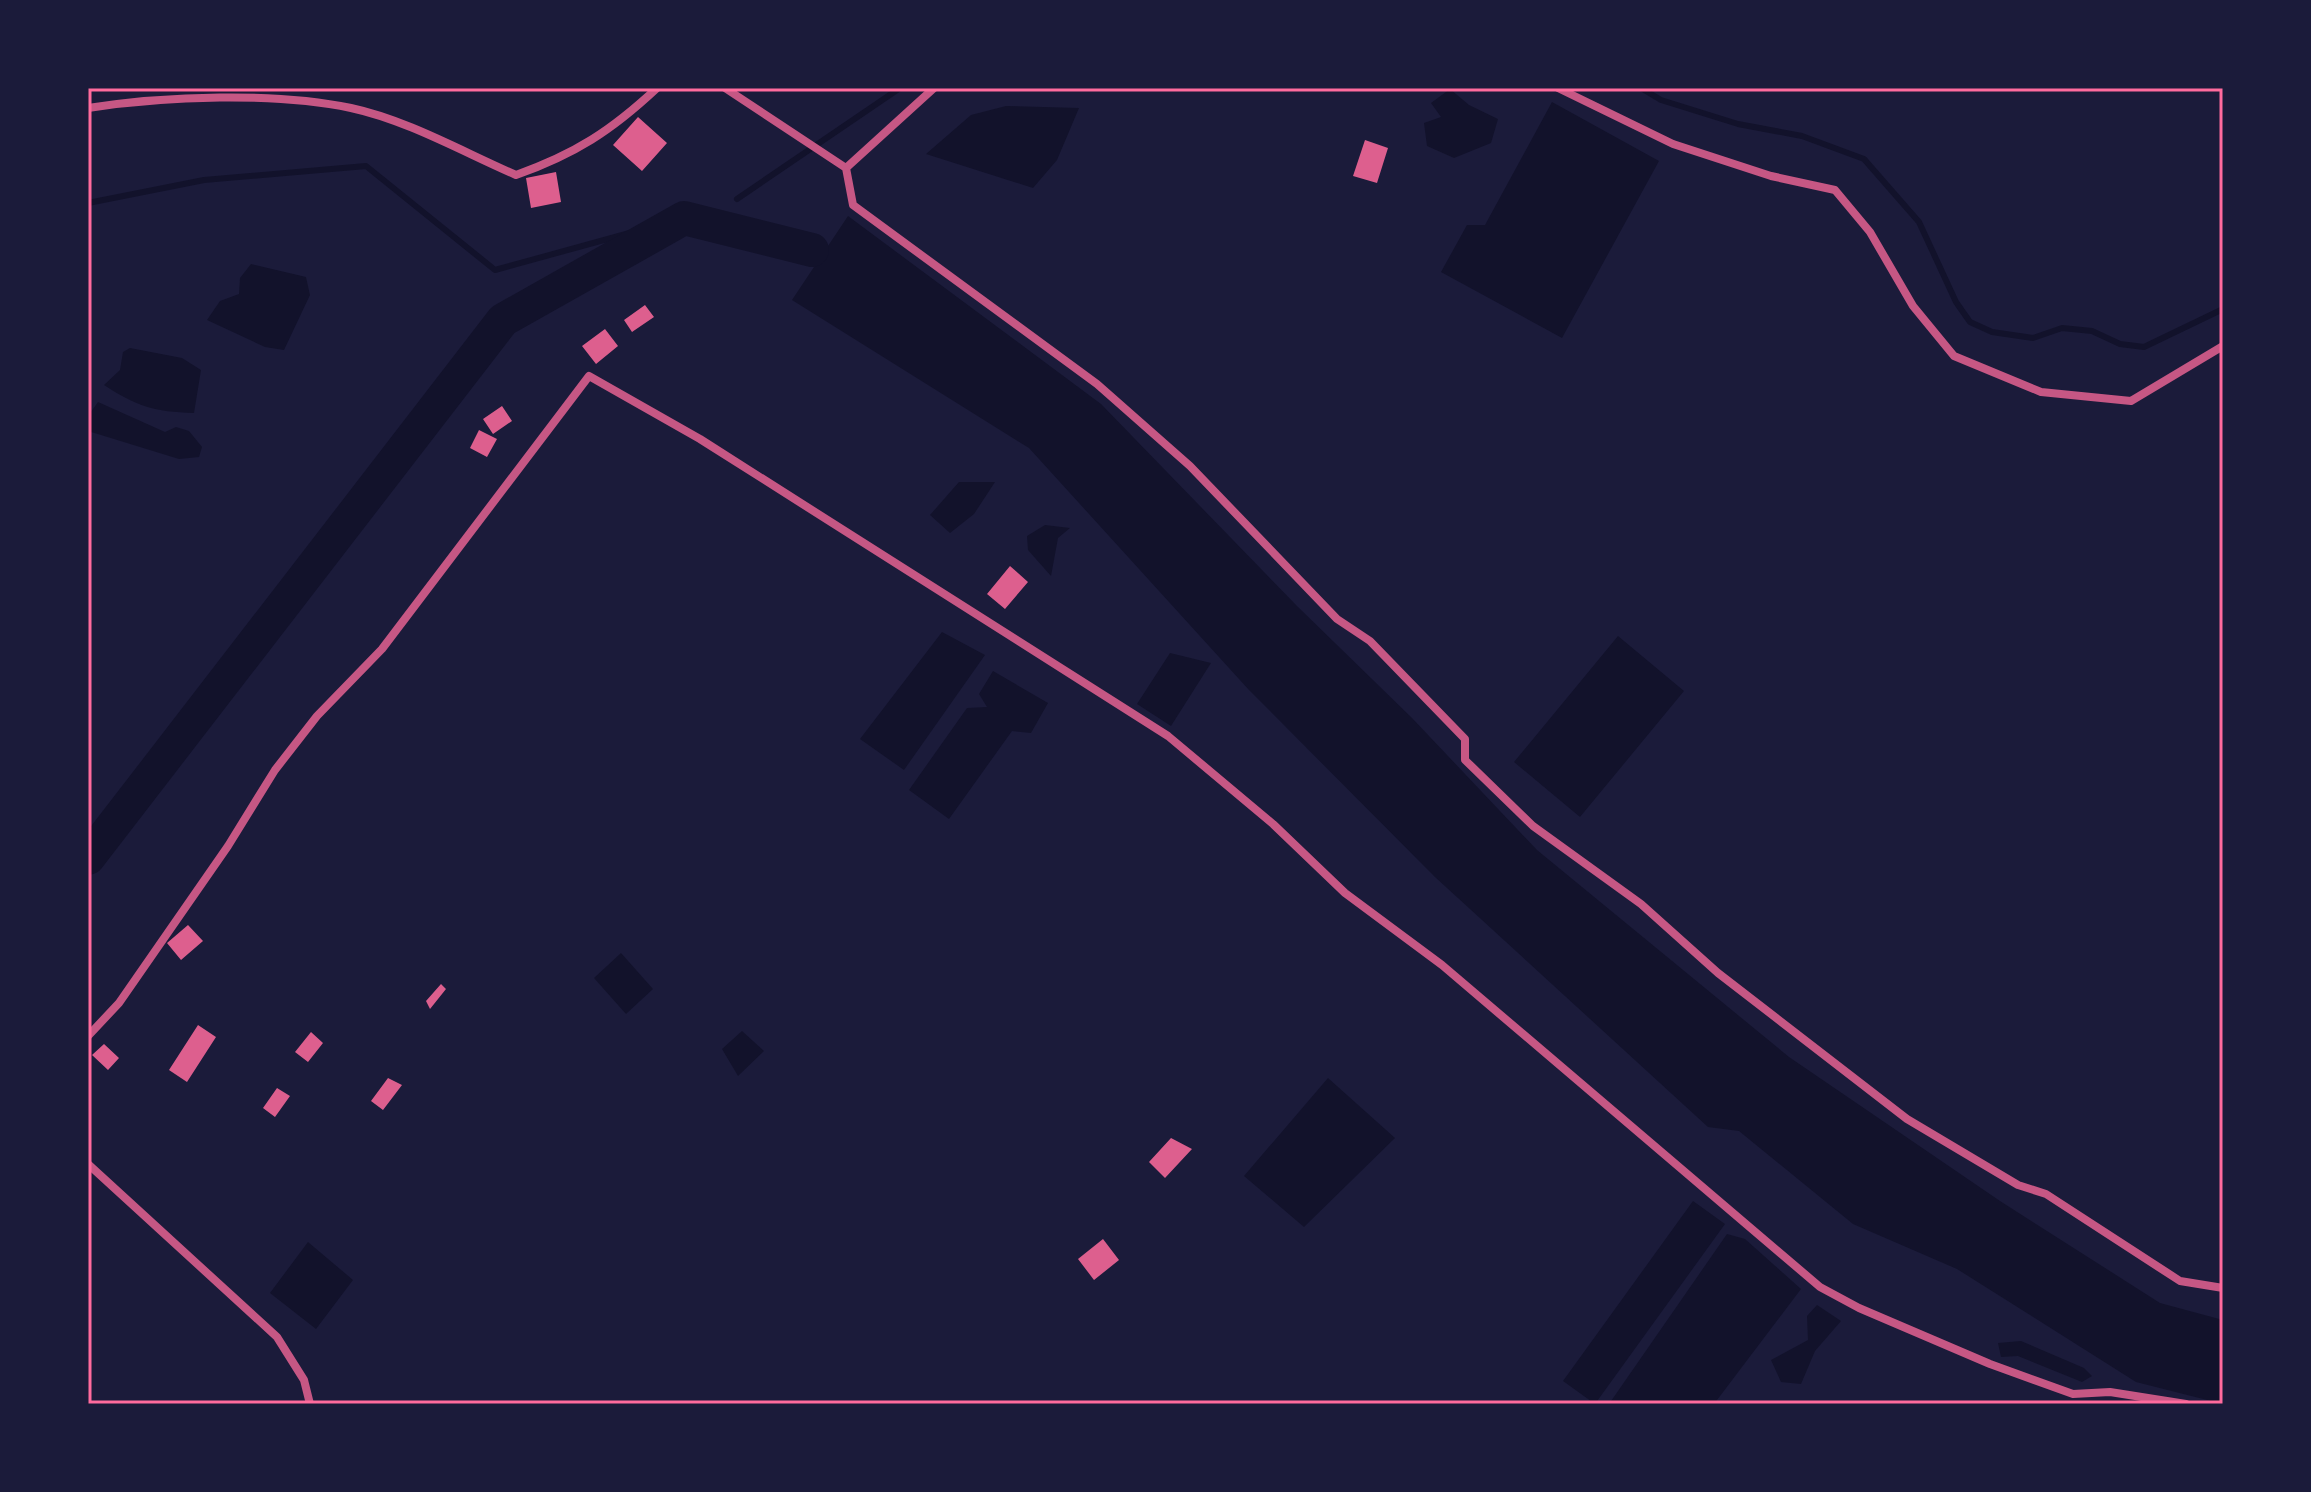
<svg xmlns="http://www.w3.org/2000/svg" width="2311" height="1492" font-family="Quicksand,sans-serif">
  <rect width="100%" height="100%" fill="#1b1b3a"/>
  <path fill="#12122b" d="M 1450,89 L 1469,105 L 1498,119 L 1491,143 L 1454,158 L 1427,146 L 1424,123 L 1441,117 L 1431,103 Z
    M 1552,102 L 1659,161 L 1562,338 L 1441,272 L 1467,225 L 1485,225 Z
    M 1006,106 L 1079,108 L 1057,160 L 1033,188 L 926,154 L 971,115 Z
    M 848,216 L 1101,404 L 1297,606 L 1412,718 L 1537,850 L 1789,1057 L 2000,1201 L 2160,1303 L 2223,1320 L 2223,1404 L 2136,1382 L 1957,1269 L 1853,1224 L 1739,1131 L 1708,1127 L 1435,877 L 1249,690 L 1029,448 L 792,300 Z
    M 251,264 L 306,277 L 310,295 L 284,350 L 265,347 L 207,320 L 220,301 L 239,294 L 240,278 Z
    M 130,348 L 182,358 L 201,370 L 194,413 C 154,412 136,406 104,385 L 120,370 L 123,352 Z
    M 98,402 L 165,432 L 176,427 L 189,431 L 202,447 L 199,457 L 179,459 L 88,431 L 88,416 Z
    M 959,482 L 995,482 L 974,514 L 950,533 L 930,515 Z
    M 1045,525 L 1070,528 L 1058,538 L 1051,576 L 1028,550 L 1027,536 Z
    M 942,632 L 985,655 L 904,770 L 860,739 Z
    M 1618,636 L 1684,691 L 1580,817 L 1514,762 Z
    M 1170,653 L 1211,663 L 1171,726 L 1137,704 Z
    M 993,671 L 1048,703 L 1031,733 L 1012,731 L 949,819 L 909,790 L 967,708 L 987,707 L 979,694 Z
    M 621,953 L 653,989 L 626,1014 L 594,978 Z
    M 742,1031 L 764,1051 L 738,1076 L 722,1049 Z
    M 1328,1078 L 1395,1138 L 1304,1227 L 1244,1176 Z
    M 1693,1201 L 1725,1224 L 1595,1404 L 1563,1381 Z
    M 1727,1234 L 1745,1239 L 1801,1289 L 1714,1404 L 1609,1404 Z
    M 308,1242 L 353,1280 L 316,1329 L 270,1293 Z
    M 1817,1305 L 1841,1321 L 1815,1351 L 1801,1384 L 1781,1382 L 1771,1360 L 1808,1340 L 1807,1316 Z
    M 2021,1341 L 2084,1368 L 2092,1376 L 2082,1382 L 2018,1356 L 2001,1357 L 1998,1343 Z"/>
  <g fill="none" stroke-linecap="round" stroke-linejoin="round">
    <path stroke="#12122b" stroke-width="6" d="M 1641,88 L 1661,100 L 1738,124 L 1802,136 L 1864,159 L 1919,222 L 1956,302 L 1970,322 L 1992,332 L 2033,338 L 2062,328 L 2092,331 L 2120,344 L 2144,347 L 2223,309
      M 737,199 L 900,88
      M 88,203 L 204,180 L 366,166 L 495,270 L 684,218"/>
    <path stroke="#12122b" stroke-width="34" d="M 88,858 L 503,320 L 684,218 L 812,250"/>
  </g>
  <path fill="#dd5f8e" d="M 638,117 L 667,143 L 642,171 L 613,145 Z
    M 1365,140 L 1388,148 L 1377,183 L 1353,176 Z
    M 556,172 L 561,202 L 531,208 L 526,178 Z
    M 645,305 L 654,317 L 632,332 L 624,320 Z
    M 605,329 L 618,346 L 596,364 L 582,346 Z
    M 502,406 L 512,421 L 493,434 L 483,419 Z
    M 479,430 L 497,439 L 487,457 L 470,448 Z
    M 1010,566 L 1028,582 L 1005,609 L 987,594 Z
    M 188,925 L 203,941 L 181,960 L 167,943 Z
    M 441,984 L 446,989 L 430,1009 L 426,1001 Z
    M 198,1025 L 216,1037 L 187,1082 L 169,1070 Z
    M 311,1032 L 323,1043 L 308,1062 L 295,1052 Z
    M 104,1044 L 119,1058 L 108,1070 L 92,1055 Z
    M 388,1078 L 402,1085 L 383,1110 L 371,1101 Z
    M 277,1088 L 290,1096 L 275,1117 L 263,1108 Z
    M 1171,1138 L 1192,1149 L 1165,1178 L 1149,1162 Z
    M 1103,1239 L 1119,1260 L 1094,1280 L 1078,1259 Z"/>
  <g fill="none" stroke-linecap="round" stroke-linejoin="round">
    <path stroke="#c65784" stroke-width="8" d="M 725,88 L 846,168
      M 934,88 L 846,168 L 853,205 L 1097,384 L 1190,466 L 1337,619 L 1370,641 L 1465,739 L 1465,760 L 1533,826 L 1641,904 L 1718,973 L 1907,1119 L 2018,1185 L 2046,1194 L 2180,1281 L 2223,1288
      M 1558,88 L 1673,144 L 1771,176 L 1835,190 L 1870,232 L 1913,306 L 1954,356 L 2041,392 L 2131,401 L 2223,346
      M 88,108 C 165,96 275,92 351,108 C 407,120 463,152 516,175 C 575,154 611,131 657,88
      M 88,1036 L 119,1003 L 228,846 L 275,770 L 317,716 L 382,649 L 589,376 L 700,439 L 1168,736 L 1273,824 L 1345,893 L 1442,965 L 1820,1287 L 1859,1308 L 1990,1364 L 2073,1394 L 2110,1392 L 2186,1404
      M 88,1164 L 277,1337 L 304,1380 L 310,1404"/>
  </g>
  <rect width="2311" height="1492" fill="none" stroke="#1b1b3a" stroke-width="180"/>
  <rect x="90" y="90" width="2131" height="1312" fill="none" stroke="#ff6b9d" stroke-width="3"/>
</svg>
